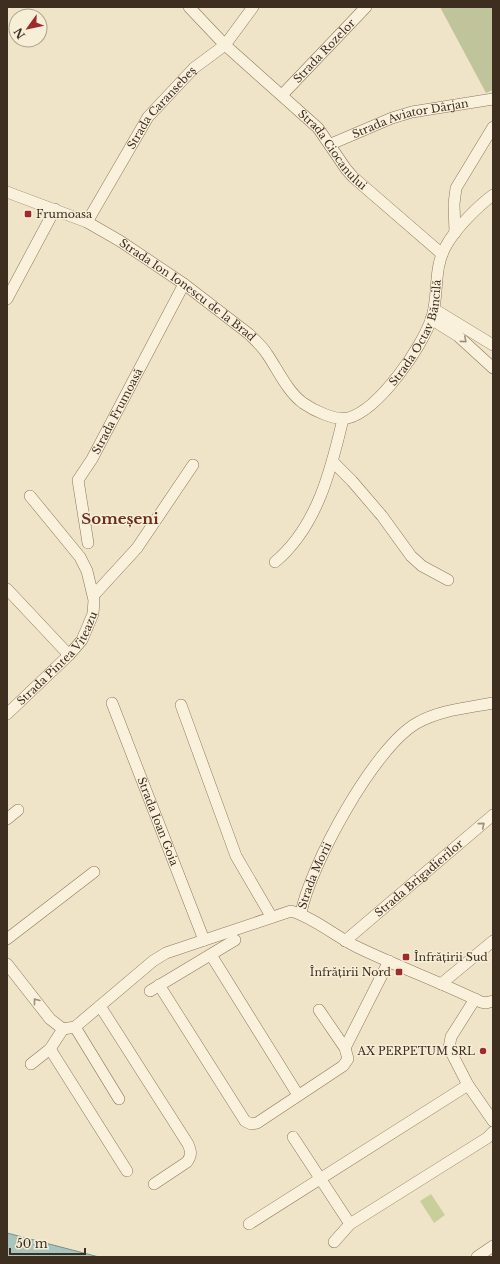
<svg xmlns="http://www.w3.org/2000/svg" width="500" height="1264" font-family="'Libre Baskerville',serif">
  <rect width="100%" height="100%" fill="#f0e4c8"/>
  <path fill="#c9cf9b" d="M 431,1194 L 445,1215 L 434,1223 L 420,1201 Z"/>
  <path fill="#bfc49a" d="M 440,7 L 493,7 L 493,90 L 486,93 Z"/>
  <path fill="#a9c4bc" stroke="#6f938a" d="M 7,1233 L 99,1257 L 7,1257 Z"/>
  <g fill="none" stroke-linecap="round" stroke-linejoin="round">
    <g stroke="#8d765c" stroke-width="12">
      <g id="minor">
        <path id="s1" d="M 189,7 L 225,45 L 318,128 L 346,169 L 353,177 L 442,254"/>
        <path id="s2" d="M 282,95 L 366,7"/>
        <path id="s3" d="M 331,144 L 392,118 L 412,112 L 493,99"/>
        <path id="s4" d="M 7,192 L 87,222 L 120,241 L 184,284 L 249,334 C 255,340 262,346 267,354 C 278,370 287,391 303,403 C 313,410 335,421 348,418 C 379,410 423,346 432,317 C 439,294 433,268 446,246 C 455,229 478,206 493,195"/>
        <path id="s5" d="M 87,222 L 148,117 L 194,68 L 225,45 L 253,7"/>
        <path d="M 455,233 L 454,204 L 456,188 L 493,127"/>
        <path d="M 7,299 L 55,209"/>
        <path d="M 434,309 L 493,345"/>
        <path d="M 431,319 L 458,336 L 493,368"/>
        <path d="M 333,462 L 352,481 L 382,516 L 411,556 L 422,566 L 448,580"/>
        <path id="s6" d="M 88,543 L 78,480 L 92,459 L 184,284"/>
        <path d="M 275,562 C 317,527 331,470 343,419"/>
        <path d="M 7,589 L 69,655"/>
        <path d="M 94,595 L 137,548 L 193,465"/>
        <path id="s7" d="M 112,703 L 204,940"/>
        <path d="M 181,705 L 236,856 L 271,916"/>
        <path id="s8" d="M 7,714 L 69,655 L 82,640 L 93,614 L 94,600 L 87,571 L 80,557 L 30,496"/>
        <path d="M 7,819 L 18,810"/>
        <path id="s9" d="M 301,913 C 310,866 374,747 417,723 C 440,710 467,708 493,703"/>
        <path d="M 7,939 L 94,872"/>
        <path id="s10" d="M 345,941 L 493,815"/>
        <path d="M 211,955 L 298,1095"/>
        <path d="M 7,964 L 50,1019 L 63,1029"/>
        <path d="M 441,984 L 493,941"/>
        <path d="M 159,985 L 245,1121 L 251,1124 L 257,1123 L 343,1066 L 348,1059 L 345,1048 L 319,1010"/>
        <path d="M 150,991 L 235,940"/>
        <path d="M 475,999 L 451,1037 L 449,1048 L 468,1085 L 493,1121"/>
        <path d="M 100,1006 L 188,1144 C 191,1151 192,1155 187,1162 L 154,1184"/>
        <path d="M 75,1027 L 119,1099"/>
        <path d="M 63,1029 L 75,1027 L 153,961 L 166,953 L 291,911 C 310,916 336,936 355,946 C 396,966 440,982 481,1002 L 486,1003 L 493,1001"/>
        <path d="M 345,1048 L 389,961"/>
        <path d="M 50,1049 L 127,1171"/>
        <path d="M 31,1064 L 50,1049 L 63,1029"/>
        <path d="M 293,1137 L 350,1224"/>
        <path d="M 249,1224 L 468,1085"/>
        <path d="M 334,1242 L 350,1224 L 487,1138 L 493,1132"/>
        <path d="M 477,1257 L 493,1246"/>
      </g>
    </g>
    <use href="#minor" stroke="#faf1dc" stroke-width="11"/>
  </g>
  <defs><path id="oneway-chevron" d="M-2-3.5L2.5 0L-2 3.5" fill="none" stroke-width="1.6" stroke-linecap="round" stroke-linejoin="round"/></defs>
  <g stroke="#9c907e">
    <use href="#oneway-chevron" transform="translate(464 340) rotate(41)"/>
    <use href="#oneway-chevron" transform="translate(482 825) rotate(-40)"/>
    <use href="#oneway-chevron" transform="translate(36 1001) rotate(-128)"/>
  </g>
  <g fill="#9e2a2b" stroke="#f7eed8" stroke-width="1.5">
    <rect x="24" y="210" width="8" height="8" rx="2"/>
    <rect x="402" y="953" width="8" height="8" rx="2"/>
    <rect x="395" y="968" width="8" height="8" rx="2"/>
    <circle cx="483" cy="1051" r="4"/>
  </g>
  <g text-anchor="middle" stroke-width="3" stroke-linejoin="round" paint-order="stroke">
    <g font-size="11" fill="#3d2e20" stroke="#f7eed8">
      <text dy="4" stroke="none"><textPath href="#s2" startOffset="61">Strada Rozelor</textPath></text>
      <text dy="4" stroke="none"><textPath href="#s5" startOffset="137">Strada Caransebeș</textPath></text>
      <text dy="4" stroke="none"><textPath href="#s3" startOffset="84">Strada Aviator Dârjan</textPath></text>
      <text dy="4" stroke="none"><textPath href="#s1" startOffset="203">Strada Ciocanului</textPath></text>
      <text dy="4" stroke="none"><textPath href="#s4" startOffset="207">Strada Ion Ionescu de la Brad</textPath></text>
      <text dy="4" stroke="none"><textPath href="#s4" startOffset="533">Strada Octav Băncilă</textPath></text>
      <text dy="4" stroke="none"><textPath href="#s6" startOffset="143">Strada Frumoasă</textPath></text>
      <text dy="4" stroke="none"><textPath href="#s8" startOffset="76">Strada Pintea Viteazu</textPath></text>
      <text dy="4" stroke="none"><textPath href="#s7" startOffset="127">Strada Ioan Goia</textPath></text>
      <text dy="4" stroke="none"><textPath href="#s9" startOffset="40">Strada Morii</textPath></text>
      <text dy="4" stroke="none"><textPath href="#s10" startOffset="97">Strada Brigadierilor</textPath></text>
    </g>
    <g font-size="11" fill="#3d2e20" stroke="#f7eed8" text-anchor="start">
      <text x="36" y="218">Frumoasa</text>
      <text x="414" y="961">Înfrățirii Sud</text>
      <text x="391" y="976" text-anchor="end">Înfrățirii Nord</text>
      <text x="475" y="1055" text-anchor="end">AX PERPETUM SRL</text>
    </g>
    <g font-size="15" font-weight="bold" fill="#6b2e1e" stroke="#f7eed8">
      <text x="120" y="524">Someșeni</text>
    </g>
  </g>
  <rect width="500" height="1264" fill="none" stroke="#3d2e20" stroke-width="16"/>
  <g transform="translate(28 28) rotate(237)"><circle r="19" fill="#f7eed8" stroke="#ada18e"/>
  <path d="M0-3L7 15L0 10L-7 15Z" fill="#9e2a2b"/>
  <text y="-6" font-size="11" font-weight="bold" text-anchor="middle" fill="#3d2e20">N</text>
  </g>
  <path d="M10 1248v6h75v-6" fill="none" stroke="#3d2e20" stroke-width="2"/>
  <text x="16" y="1248" font-size="12" fill="#3d2e20" stroke="#f7eed8" stroke-width="3" paint-order="stroke">50 m</text>
</svg>
